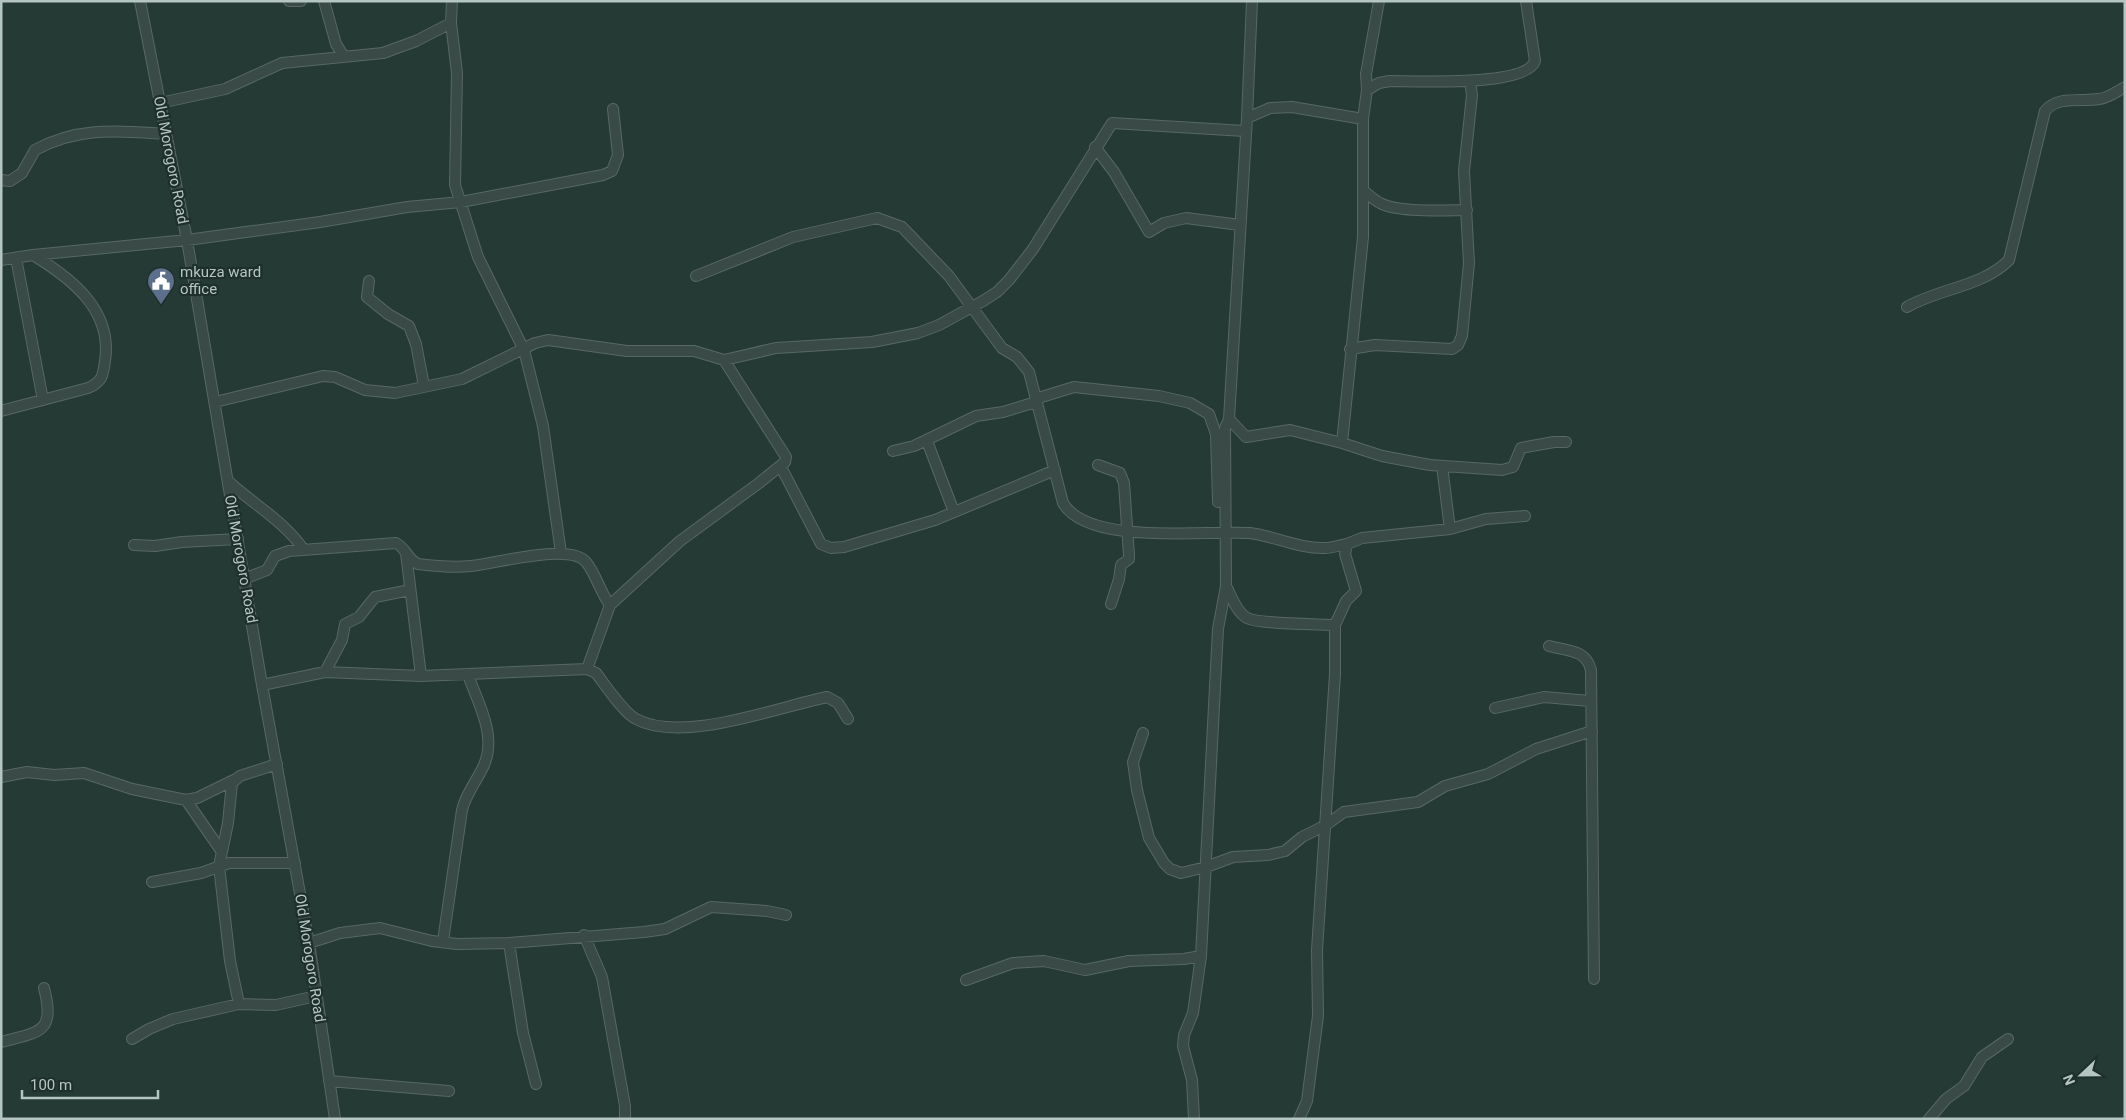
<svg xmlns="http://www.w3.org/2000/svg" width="2126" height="1120" font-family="Roboto,sans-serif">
  <rect width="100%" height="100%" fill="#263a35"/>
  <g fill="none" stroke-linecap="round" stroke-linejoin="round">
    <g stroke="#586864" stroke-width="12">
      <path id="minor" d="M 140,1 L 187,240 L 262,685 L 309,943 L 335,1119
        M 289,1 L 301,1
        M 324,1 L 336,44 L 344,57
        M 452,1 L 451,23 L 457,73 L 455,185 L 478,257 L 524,350 L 543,426 L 561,553
        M 1367,90 L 1379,83 L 1390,81 C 1416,81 1526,87 1535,61 L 1526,1
        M 160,103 L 225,89 L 282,63 L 383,53 L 416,41 L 451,23
        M 1247,118 L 1270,108 L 1292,107 L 1363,119
        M 1095,147 L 1114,172 L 1149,232 L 1164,223 L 1186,218 L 1240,225
        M 1,180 L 10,181 L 22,173 L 35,150 C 79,126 119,131 166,134
        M 1364,191 C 1369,195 1374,200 1380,203 C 1398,213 1445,210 1467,210
        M 16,258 L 43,400
        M 1,260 L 33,255 L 187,240 L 320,222 L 407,207 L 461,202 L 603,175 L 612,171 L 618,155 L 613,109
        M 696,276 L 793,237 L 877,218 L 902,227 L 949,276 L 1002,348 L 1017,357 L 1029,372 L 1063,503 C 1088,546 1206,530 1250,533 C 1274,536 1300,549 1325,548 C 1332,548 1340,545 1347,544
        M 369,281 L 367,297 L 388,314 L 409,326 L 416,344 L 424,386
        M 1907,307 C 1940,288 1982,287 2009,260 L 2045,111 C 2058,95 2082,102 2099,99 C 2109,98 2117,91 2125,87
        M 1350,349 L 1375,345 L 1452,349 L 1458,345 L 1462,336 L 1469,263 L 1464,171 L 1472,95 L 1470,81
        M 1035,399 L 1074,387 L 1159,396 L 1190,403 L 1202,410 L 1209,414 L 1216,434 L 1218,502
        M 215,402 L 323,376 L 335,377 L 365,390 L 395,393 L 462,379 L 535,343 L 548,340 L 627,351 L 694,351 L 724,360 L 776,348 L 872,342 L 918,333 L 939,325 L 983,301 L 997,292 L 1009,280 L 1033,249 L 1112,123 L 1245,131
        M 1,411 L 88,388 C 102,382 103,376 105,361 C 113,310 71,278 33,255
        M 1229,419 L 1246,437 L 1290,430 L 1342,443 L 1382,456 L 1430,465 L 1502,470 L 1513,467 L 1521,448 L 1554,442 L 1566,442
        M 927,441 L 954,512
        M 1342,443 L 1363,237 L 1363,119 L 1367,90 L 1366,74 L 1379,1
        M 893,451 L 914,446 L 976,416 L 1003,412 L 1036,402
        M 1098,465 L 1120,473 L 1124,483 L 1129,555 L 1129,559 L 1121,565 L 1119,579 L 1111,604
        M 1442,466 L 1450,529
        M 781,467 L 821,544 L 831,548 L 844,547 L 935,520 L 1055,470
        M 228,481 C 253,504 284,521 304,550
        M 134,545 L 155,546 L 182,542 L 238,539
        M 406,553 L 421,676
        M 244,579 L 267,570 L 275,556 L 289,551 L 396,543 C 406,548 407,559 418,564 C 434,566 454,568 471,566 C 495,564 570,542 586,562 C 596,574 600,592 610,605
        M 1226,586 C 1231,595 1236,612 1247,618 C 1258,624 1318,624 1335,625
        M 1549,646 C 1567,651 1586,649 1591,670 L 1594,979
        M 587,669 L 610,605 L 680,541 L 759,483 L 785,462 L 786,457 L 724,360
        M 325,672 L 342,640 L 345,624 L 359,617 L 375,597 L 410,590
        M 262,685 L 325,672 L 421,676 L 587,669 L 596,673 C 606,686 623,712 636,719 C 682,744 778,707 827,697 L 838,703 L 848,719
        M 1495,708 L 1544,697 L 1590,701
        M 1143,733 L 1133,762 L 1137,790 L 1149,838 L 1164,863 L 1170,869 L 1181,873 L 1206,867 L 1233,857 L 1268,855 L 1285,851 L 1302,837 L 1326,825 L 1344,812 L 1418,802 L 1445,786 L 1488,774 L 1536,749 L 1592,731
        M 1,777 L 27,772 L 54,775 L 84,773 L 132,789 L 186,800 L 197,798 L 236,779
        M 186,800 L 222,852
        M 152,882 L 201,873 L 229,863 L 295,863
        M 584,935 L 602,977 L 625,1106 L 625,1119
        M 443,941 L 462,810 C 466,793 477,781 484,765 C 497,735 478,703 468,675
        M 309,943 L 340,933 L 380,928 L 432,941 L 457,944 L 509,943 L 644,932 L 665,929 L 711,907 L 767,911 L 786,915
        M 509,943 L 523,1033 L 536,1084
        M 966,980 L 1013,963 L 1044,961 L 1085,970 L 1129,961 L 1184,959 L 1201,956
        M 239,1004 L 230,961 L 219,866 L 228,823 L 232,783 L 240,776 L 277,764
        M 132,1039 L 149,1029 L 173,1019 L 239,1004 L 276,1005 L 316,996
        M 1,1042 C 38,1032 56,1034 44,988
        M 329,1081 L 449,1091
        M 1194,1119 L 1192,1080 L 1183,1046 L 1184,1035 L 1193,1013 L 1201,956 L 1218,629 L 1226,586 L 1225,428 L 1229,419 L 1247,118 L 1252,1
        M 1299,1119 L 1307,1101 L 1318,1016 L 1317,950 L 1335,674 L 1335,625 L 1346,601 L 1356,591 L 1345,554 L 1347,544 L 1362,538 L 1450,529 L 1486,519 L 1525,516
        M 1929,1119 L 1946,1099 L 1964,1086 L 1982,1057 L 2008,1039"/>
    </g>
    <use href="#minor" stroke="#3a4a46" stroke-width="10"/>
  </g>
  <defs>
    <g id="civic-pin" transform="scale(1.4375)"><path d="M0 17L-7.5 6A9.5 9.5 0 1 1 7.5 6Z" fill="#5c6f8a" stroke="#1f2f2b"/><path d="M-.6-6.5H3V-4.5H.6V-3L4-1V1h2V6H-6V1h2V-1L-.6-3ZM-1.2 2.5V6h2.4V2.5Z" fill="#fff"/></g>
  </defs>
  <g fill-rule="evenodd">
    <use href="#civic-pin" x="161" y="281"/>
  </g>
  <g text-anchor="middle" stroke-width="4.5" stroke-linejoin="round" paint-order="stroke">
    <g font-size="15" fill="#b5c6c2" stroke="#1f2f2b">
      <text transform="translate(171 160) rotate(79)" y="5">Old Morogoro Road</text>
      <text transform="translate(241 559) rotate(80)" y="5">Old Morogoro Road</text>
      <text transform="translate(310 958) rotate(81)" y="5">Old Morogoro Road</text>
    </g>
    <g font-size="15" fill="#b5c6c2" stroke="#1f2f2b" text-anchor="start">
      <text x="180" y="277">mkuza ward<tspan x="180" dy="17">office</tspan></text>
    </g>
  </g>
  <rect width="2126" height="1120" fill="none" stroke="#b5c6c2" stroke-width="5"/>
  <g transform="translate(2081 1075) rotate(248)" stroke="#1f2f2b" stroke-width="4" paint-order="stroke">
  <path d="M0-4L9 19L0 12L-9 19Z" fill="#b5c6c2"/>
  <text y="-8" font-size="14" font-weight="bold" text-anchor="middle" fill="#b5c6c2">N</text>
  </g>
  <path d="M22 1090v8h136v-8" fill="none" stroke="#b5c6c2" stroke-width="2.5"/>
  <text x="30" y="1090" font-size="15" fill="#b5c6c2" stroke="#1f2f2b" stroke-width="4" paint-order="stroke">100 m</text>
</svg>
